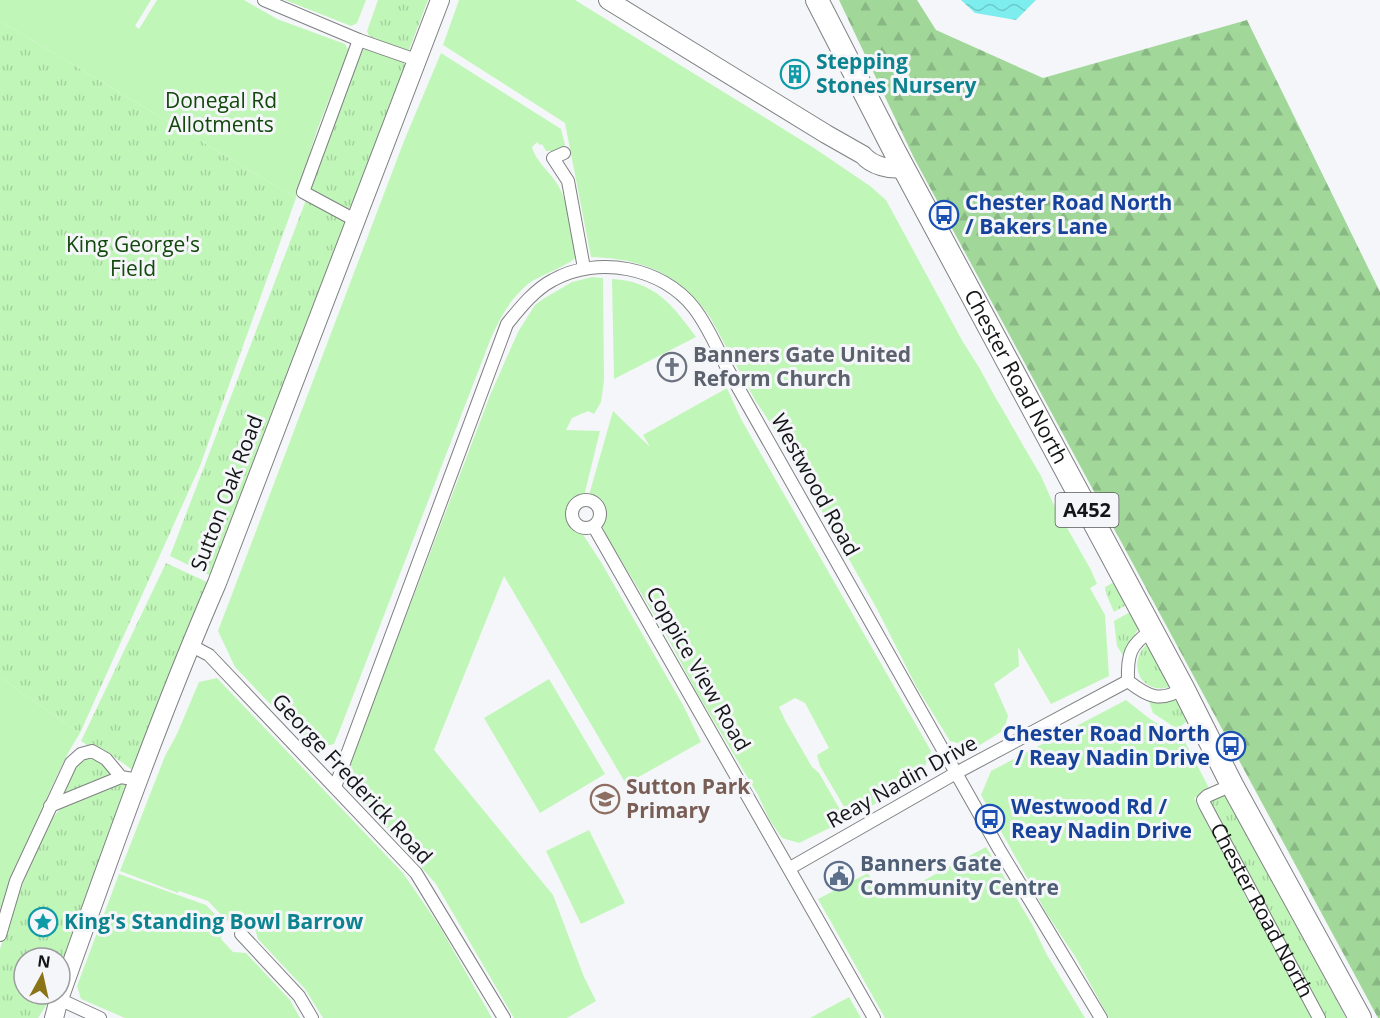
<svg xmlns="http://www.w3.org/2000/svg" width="1380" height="1018" font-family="'Open Sans',sans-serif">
  <defs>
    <pattern id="grass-tufts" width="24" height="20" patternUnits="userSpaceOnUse" patternTransform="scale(1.5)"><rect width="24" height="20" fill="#c1f6b9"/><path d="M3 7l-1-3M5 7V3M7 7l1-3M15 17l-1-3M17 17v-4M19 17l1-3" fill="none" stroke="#a5d29e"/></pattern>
    <pattern id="forest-firs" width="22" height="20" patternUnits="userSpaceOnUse" patternTransform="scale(1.5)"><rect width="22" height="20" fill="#a1d89a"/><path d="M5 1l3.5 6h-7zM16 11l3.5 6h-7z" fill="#8ab884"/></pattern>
    <pattern id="water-waves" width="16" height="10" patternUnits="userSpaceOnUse" patternTransform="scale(1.5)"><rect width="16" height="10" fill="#7eedee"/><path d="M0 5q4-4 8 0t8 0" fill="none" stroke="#6ccacb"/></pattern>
  </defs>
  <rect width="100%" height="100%" fill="#f5f6f9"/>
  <path fill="url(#grass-tufts)" d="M 378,0 L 428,0 L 409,50 L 407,51 L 369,36 L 367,31 Z
    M 0,21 L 296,198 L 200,466 L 80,733 L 19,691 L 0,676 Z
    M 363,48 L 403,62 L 406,66 L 352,208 L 348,210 L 342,209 L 310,189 L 359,49 Z
    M 306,200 L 343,217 L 346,223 L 213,577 L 170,556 Z
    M 166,563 L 209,583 L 134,771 L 103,749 L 87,745 L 81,741 Z
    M 1116,581 L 1128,604 L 1114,612 L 1107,596 L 1105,587 Z
    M 1132,611 L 1139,627 L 1125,652 L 1124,657 L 1117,646 L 1114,621 Z
    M 1149,642 L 1173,686 C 1142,698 1124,663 1149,642 Z
    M 1148,699 L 1167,701 L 1175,700 L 1182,704 L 1190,719 L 1177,729 L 1153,713 Z
    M 96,756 L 113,775 L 79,789 L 64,793 L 63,790 L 78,760 Z
    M 121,784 L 128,785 L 60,977 L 60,958 L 24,958 L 24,994 L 53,995 L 38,1018 L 0,1018 L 0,949 L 23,883 L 48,823 L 61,808 Z
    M 1223,794 L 1226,796 L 1346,1018 L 1324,1018 L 1211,806 L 1210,801 Z"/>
  <path fill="url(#forest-firs)" d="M 839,0 L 917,0 L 936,30 L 1043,78 L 1247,20 L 1380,292 L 1380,1018 L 1378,1018 L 914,158 Z"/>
  <path fill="#c1f6b9" d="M 0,0 L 151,0 L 135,26 L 139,29 L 157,0 L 244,0 L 277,19 L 345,44 L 348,49 L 347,54 L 317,130 L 296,198 L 0,21 Z
    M 285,0 L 366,0 L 357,23 L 351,26 Z
    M 459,0 L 575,0 L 814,148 L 870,186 L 886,200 L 963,342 L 980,369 L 994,395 L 1041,476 L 1053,503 L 1091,570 L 1097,584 L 1090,588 L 1105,615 L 1109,676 L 1051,704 L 1018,647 L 1019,666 L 994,684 L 1008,716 L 1004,730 L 975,748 L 950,741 L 916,686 L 877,609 L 783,442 L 755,400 L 710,317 C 679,273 643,259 591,257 L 565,123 L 443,45 Z
    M 441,53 L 561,129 L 565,145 L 555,151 L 546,151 L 542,144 L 540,145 L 537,142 L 532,147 C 536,162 550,172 558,185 C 570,206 571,234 576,257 C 572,264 538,276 528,284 C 510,299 500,318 491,338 L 339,732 L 334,744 L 313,749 L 235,667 L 218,631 L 404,141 Z
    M 592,277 L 603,278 L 604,380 L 601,402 L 594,414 L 588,411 L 572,418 L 566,430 L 600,431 L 584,496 L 575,497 L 567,506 L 566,515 L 569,524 L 580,530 L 601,562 L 683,705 L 701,742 L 626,784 L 504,576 L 434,750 L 553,895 L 584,977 L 596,1001 L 567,1018 L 514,1018 L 436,884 L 357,794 L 350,763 L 491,393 L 518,332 L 535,305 L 543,299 L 572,282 Z
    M 612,279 C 654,281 673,305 696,337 L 614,379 Z
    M 727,388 L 741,419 L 931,751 L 919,781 L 850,817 L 820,766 L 817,755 L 829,748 L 805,703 L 795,698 L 779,707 L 785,720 L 812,767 L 819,773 L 846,820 L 799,843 L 782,838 L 769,819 L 758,795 L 696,691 L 664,631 L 607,537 L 600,520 L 601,506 L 598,500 L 589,495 L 613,411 L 650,447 L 643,435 Z
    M 0,676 L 19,691 L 80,733 C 67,753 58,773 48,795 C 31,833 14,870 0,909 Z
    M 217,678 L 403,873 L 440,927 L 492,1018 L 323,1018 L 305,989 L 258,939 L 252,919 C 244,914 234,914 227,921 L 208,901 L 179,891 L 178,893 L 120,871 L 165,756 L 177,734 L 199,682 Z
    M 549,679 L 605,774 L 540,813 L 484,718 Z
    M 1126,700 L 1150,719 L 1183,738 L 1210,790 L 1194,798 L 1250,905 L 1301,995 L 1311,1018 L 1109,1018 L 1076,958 L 1047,914 L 981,795 L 991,771 Z
    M 589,830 L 625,903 L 581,924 L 546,851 Z
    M 986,847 L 1032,924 L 1047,955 L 1085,1018 L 885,1018 L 818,899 L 868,873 L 884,899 L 906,890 Z
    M 119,874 L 206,905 L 223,923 L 221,939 L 233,952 L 246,953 L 290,1000 L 300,1018 L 125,1018 L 81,999 L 77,986 Z
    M 849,997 L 861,1018 L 810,1018 Z"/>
  <path fill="url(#water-waves)" d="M 961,0 L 1036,0 L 1016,20 L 975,13 Z"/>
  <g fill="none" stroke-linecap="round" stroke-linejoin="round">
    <g stroke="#7f8082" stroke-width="14">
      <g id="street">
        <path d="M 264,0 L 359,40 L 416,60"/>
        <path d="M 564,153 L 553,158 L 568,181 L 584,268"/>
        <path d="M 355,220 L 303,192 L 359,40"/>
        <circle cx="586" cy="514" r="14"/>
        <path d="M 594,527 L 874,1018"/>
        <path d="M 1152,630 C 1130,645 1127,654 1128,681 C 1148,697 1161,703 1183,688"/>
        <path d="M 190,645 L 209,655 L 416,873 L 504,1018"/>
        <path id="s1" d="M 1232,785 L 1207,796 L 1203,800 L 1205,805 L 1319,1018"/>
        <path d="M 335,787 L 507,324 C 520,308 534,290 553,280 C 598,255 662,267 694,308 C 708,326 717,348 727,368 L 999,849 L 1101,1018"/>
        <path d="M 50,806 L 121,777"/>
        <path d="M 790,868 L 956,773 L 1128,681"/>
        <path d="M 241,934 L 299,996 L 312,1018"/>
        <path d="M 0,935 L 16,881 L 71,763 L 81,754 L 92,751 L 106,759 L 121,777 L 138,780"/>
        <path d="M 59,999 L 100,1018"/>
      </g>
    </g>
    <g stroke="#7f8082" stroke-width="20">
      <path id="secondary" d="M 608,0 L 826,134 L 863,155 C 872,166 890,170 904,168
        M 54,1018 L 59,999 C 109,859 158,719 217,583 L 440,0"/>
    </g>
    <g stroke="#7f8082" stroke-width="24">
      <g id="highway">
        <path id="s2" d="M 817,0 L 895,152 L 1183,688 L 1232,785 L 1360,1018"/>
      </g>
    </g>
    <use href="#street" stroke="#fff" stroke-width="12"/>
    <use href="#secondary" stroke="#fff" stroke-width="18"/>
    <use href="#highway" stroke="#fff" stroke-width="22"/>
  </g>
  <defs>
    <g id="building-ring" transform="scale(1.5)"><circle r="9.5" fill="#f5f6f9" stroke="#0f9aa8" stroke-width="1.5"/><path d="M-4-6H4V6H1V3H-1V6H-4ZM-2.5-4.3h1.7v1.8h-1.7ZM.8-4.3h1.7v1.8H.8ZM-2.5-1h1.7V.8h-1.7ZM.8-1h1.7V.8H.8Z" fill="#0f9aa8"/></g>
    <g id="bus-ring" transform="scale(1.5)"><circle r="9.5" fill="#f5f6f9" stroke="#1a4fb4" stroke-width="1.5"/><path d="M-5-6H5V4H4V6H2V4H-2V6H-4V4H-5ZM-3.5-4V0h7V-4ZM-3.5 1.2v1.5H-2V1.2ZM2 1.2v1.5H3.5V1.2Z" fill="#1a4fb4"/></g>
    <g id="church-ring" transform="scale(1.5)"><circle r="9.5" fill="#f5f6f9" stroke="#6b7280" stroke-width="1.5"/><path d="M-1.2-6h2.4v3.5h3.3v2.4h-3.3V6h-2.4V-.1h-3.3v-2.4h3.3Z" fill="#6b7280"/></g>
    <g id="school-ring" transform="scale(1.5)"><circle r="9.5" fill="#f5f6f9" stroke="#8d6e63" stroke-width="1.5"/><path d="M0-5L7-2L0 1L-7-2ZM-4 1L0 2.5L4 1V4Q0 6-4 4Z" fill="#8d6e63"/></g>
    <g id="civic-ring" transform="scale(1.5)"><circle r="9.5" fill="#f5f6f9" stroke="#5c6f8a" stroke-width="1.5"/><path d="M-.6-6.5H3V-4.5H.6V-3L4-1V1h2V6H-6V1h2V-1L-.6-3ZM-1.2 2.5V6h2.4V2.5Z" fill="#5c6f8a"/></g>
    <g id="sight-ring" transform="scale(1.5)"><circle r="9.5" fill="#f5f6f9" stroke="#0f9aa8" stroke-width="1.5"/><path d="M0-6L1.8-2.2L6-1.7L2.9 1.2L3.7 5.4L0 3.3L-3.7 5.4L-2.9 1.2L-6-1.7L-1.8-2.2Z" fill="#0f9aa8"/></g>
  </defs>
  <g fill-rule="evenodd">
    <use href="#building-ring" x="795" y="74"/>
    <use href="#bus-ring" x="944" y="215"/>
    <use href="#church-ring" x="672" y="367"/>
    <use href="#bus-ring" x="1231" y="746"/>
    <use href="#school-ring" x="605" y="799"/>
    <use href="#bus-ring" x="990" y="819"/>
    <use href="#civic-ring" x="839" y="876"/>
    <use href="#sight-ring" x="43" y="922"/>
  </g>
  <g text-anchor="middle" stroke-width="6" stroke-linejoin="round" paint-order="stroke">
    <rect fill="#f5f6f9" stroke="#58585a" stroke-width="1.5" x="1055.5" y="493" width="63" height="34" rx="4.5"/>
    <g font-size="20" font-weight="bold" fill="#141516">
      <text x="1087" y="517">A452</text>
    </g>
    <g font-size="21" font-weight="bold" fill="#0d838f" stroke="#f5f6f9" text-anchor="start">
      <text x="816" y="69">Stepping<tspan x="816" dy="24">Stones Nursery</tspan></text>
      <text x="64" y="929">King's Standing Bowl Barrow</text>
    </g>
    <g font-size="21" fill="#12480b" stroke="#f5f6f9">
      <text x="221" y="108">Donegal Rd<tspan x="221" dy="24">Allotments</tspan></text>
      <text x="133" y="252">King George's<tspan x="133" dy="24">Field</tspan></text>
    </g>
    <g font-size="21" font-weight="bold" fill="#164399" stroke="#f5f6f9" text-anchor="start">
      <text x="965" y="210">Chester Road North<tspan x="965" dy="24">/ Bakers Lane</tspan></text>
      <text x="1210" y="741" text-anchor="end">Chester Road North<tspan x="1210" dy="24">/ Reay Nadin Drive</tspan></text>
      <text x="1011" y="814">Westwood Rd /<tspan x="1011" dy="24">Reay Nadin Drive</tspan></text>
    </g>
    <g font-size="21" font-weight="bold" fill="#5b616d" stroke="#f5f6f9" text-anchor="start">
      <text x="693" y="362">Banners Gate United<tspan x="693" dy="24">Reform Church</tspan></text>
    </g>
    <g font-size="21" fill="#141516" stroke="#f5f6f9">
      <text dy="7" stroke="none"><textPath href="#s2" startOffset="426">Chester Road North</textPath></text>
      <text transform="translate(815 485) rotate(61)" y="7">Westwood Road</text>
      <text transform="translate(227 493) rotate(-69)" y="7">Sutton Oak Road</text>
      <text transform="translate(698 669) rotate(60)" y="7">Coppice View Road</text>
      <text transform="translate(352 779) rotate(47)" y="7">George Frederick Road</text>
      <text transform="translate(902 782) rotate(-29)" y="7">Reay Nadin Drive</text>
      <text dy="7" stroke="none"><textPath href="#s1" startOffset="158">Chester Road North</textPath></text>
    </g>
    <g font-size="21" font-weight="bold" fill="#785e54" stroke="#f5f6f9" text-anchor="start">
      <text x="626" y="794">Sutton Park<tspan x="626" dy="24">Primary</tspan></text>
    </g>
    <g font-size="21" font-weight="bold" fill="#4e5e75" stroke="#f5f6f9" text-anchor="start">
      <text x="860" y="871">Banners Gate<tspan x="860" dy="24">Community Centre</tspan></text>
    </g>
  </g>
  <g transform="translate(42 976) rotate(8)"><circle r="28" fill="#f5f6f9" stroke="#9b9c9e" stroke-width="1.5"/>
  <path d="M0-4.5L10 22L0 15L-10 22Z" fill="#8a7417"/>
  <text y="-9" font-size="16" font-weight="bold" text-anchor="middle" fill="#141516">N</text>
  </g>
</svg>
